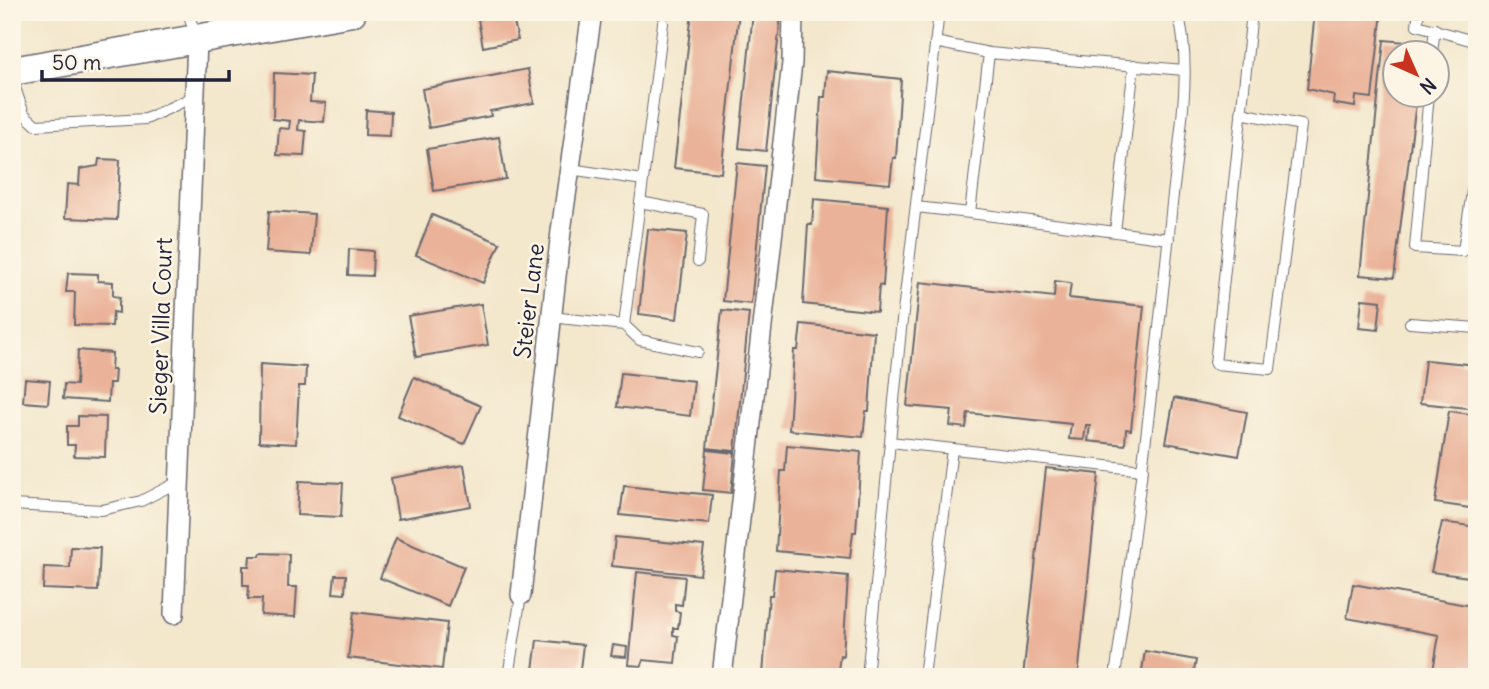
<svg xmlns="http://www.w3.org/2000/svg" width="1489" height="689" font-family="Delius,sans-serif">
  <rect width="100%" height="100%" fill="#fcf5e5"/>
  <filter id="ink" filterUnits="userSpaceOnUse"><feTurbulence type="fractalNoise" baseFrequency=".0143" numOctaves="2"/><feDisplacementMap in="SourceGraphic" scale="14" xChannelSelector="R" yChannelSelector="G"/><feConvolveMatrix kernelMatrix="1 2 1 2 8 2 1 2 1" color-interpolation-filters="sRGB"/></filter>
  <filter id="wash" filterUnits="userSpaceOnUse"><feTurbulence type="fractalNoise" baseFrequency=".00686" numOctaves="4" result="noise"/><feDisplacementMap in="SourceGraphic" scale="28" xChannelSelector="R" yChannelSelector="G"/><feGaussianBlur stdDeviation="1.57" result="paint"/><feColorMatrix in="noise" values="0 0 0 0 0 0 0 0 0 0 0 0 0 0 0 0 0 1.4 0 .05"/><feComposite in="paint" operator="in"/></filter>
  <g filter="url(#wash)">
    <rect width="100%" height="100%" fill="#f3e7cc"/>
    <g id="blocks">
      <path fill="#eab299" d="M 692,12 L 739,12 L 721,173 L 674,168 Z
        M 753,12 L 781,14 L 766,151 L 739,148 Z
        M 1315,12 L 1382,12 L 1372,98 L 1356,96 L 1355,107 L 1336,104 L 1333,103 L 1334,95 L 1307,89 Z
        M 512,13 L 518,40 L 483,47 L 478,19 Z
        M 1384,40 L 1417,43 L 1422,52 L 1394,52 L 1394,94 L 1417,94 L 1394,278 L 1360,275 Z
        M 528,69 L 534,103 L 490,111 L 491,116 L 429,128 L 422,89 Z
        M 827,71 L 901,79 L 896,158 L 893,158 L 890,184 L 816,177 L 821,97 L 825,97 Z
        M 274,73 L 312,75 L 310,102 L 326,103 L 324,122 L 299,120 L 298,130 L 306,131 L 304,156 L 277,155 L 279,128 L 289,129 L 290,121 L 273,119 Z
        M 366,110 L 391,112 L 390,136 L 365,135 Z
        M 499,137 L 506,179 L 434,191 L 427,149 Z
        M 99,159 L 120,160 L 117,220 L 65,218 L 67,184 L 79,185 L 80,169 L 98,166 Z
        M 737,163 L 765,166 L 751,304 L 723,301 Z
        M 814,199 L 888,206 L 883,286 L 879,285 L 877,312 L 803,304 L 808,224 L 812,225 Z
        M 269,211 L 314,214 L 311,255 L 266,252 Z
        M 432,215 L 500,243 L 483,283 L 416,255 Z
        M 648,229 L 687,233 L 677,319 L 639,314 Z
        M 349,249 L 373,251 L 372,276 L 348,275 Z
        M 12,252 L 19,252 L 18,277 L 12,277 Z
        M 68,273 L 98,274 L 98,281 L 113,282 L 113,296 L 120,297 L 119,303 L 119,313 L 113,312 L 112,326 L 74,325 L 75,292 L 66,292 Z
        M 1055,281 L 1071,283 L 1069,298 L 1144,306 L 1131,430 L 1126,429 L 1125,445 L 1088,441 L 1090,425 L 1086,425 L 1084,440 L 1069,439 L 1071,424 L 968,413 L 966,428 L 950,426 L 952,410 L 907,406 L 920,282 L 1054,297 Z
        M 1362,299 L 1381,301 L 1378,330 L 1359,328 Z
        M 481,304 L 488,345 L 416,357 L 408,316 Z
        M 722,310 L 749,313 L 735,451 L 707,448 Z
        M 801,324 L 874,332 L 869,411 L 866,411 L 863,437 L 789,430 L 794,350 L 798,350 Z
        M 78,350 L 112,353 L 111,370 L 115,370 L 114,383 L 109,383 L 108,402 L 63,399 L 64,384 L 76,385 Z
        M 1425,360 L 1477,365 L 1477,409 L 1420,403 Z
        M 260,364 L 306,367 L 305,386 L 299,386 L 296,444 L 259,442 Z
        M 621,373 L 694,381 L 690,416 L 617,407 Z
        M 414,377 L 481,406 L 464,444 L 398,416 Z
        M 25,379 L 50,381 L 48,404 L 23,402 Z
        M 1174,398 L 1247,412 L 1239,456 L 1166,443 Z
        M 1449,411 L 1477,415 L 1477,509 L 1435,503 Z
        M 78,416 L 106,417 L 105,457 L 74,456 L 75,445 L 67,445 L 67,426 L 78,426 Z
        M 787,445 L 861,452 L 856,532 L 853,532 L 850,558 L 776,551 L 781,471 L 785,471 Z
        M 707,450 L 735,453 L 731,493 L 703,490 Z
        M 464,465 L 471,506 L 398,519 L 391,478 Z
        M 1046,468 L 1099,474 L 1078,677 L 1023,677 Z
        M 299,481 L 343,483 L 341,517 L 297,515 Z
        M 624,486 L 712,495 L 709,524 L 620,515 Z
        M 1442,522 L 1477,527 L 1477,578 L 1431,572 Z
        M 615,537 L 704,546 L 700,575 L 612,566 Z
        M 396,538 L 464,567 L 448,606 L 380,578 Z
        M 71,547 L 100,548 L 98,591 L 43,589 L 44,567 L 70,568 Z
        M 261,553 L 289,554 L 288,587 L 297,587 L 295,617 L 261,615 L 262,599 L 248,599 L 249,585 L 243,585 L 243,566 L 249,566 L 250,556 L 260,556 Z
        M 775,569 L 848,576 L 843,656 L 840,655 L 837,677 L 763,675 L 769,595 L 772,595 Z
        M 637,572 L 685,577 L 682,605 L 675,604 L 675,611 L 680,612 L 678,628 L 673,628 L 673,635 L 678,636 L 675,663 L 643,660 L 642,666 L 628,665 Z
        M 335,575 L 346,575 L 345,594 L 333,593 Z
        M 1353,584 L 1477,607 L 1477,677 L 1432,677 L 1439,635 L 1347,618 Z
        M 354,612 L 447,623 L 442,669 L 348,658 Z
        M 537,640 L 583,645 L 579,677 L 532,677 Z
        M 613,645 L 627,647 L 626,657 L 611,656 Z
        M 1145,651 L 1196,660 L 1193,677 L 1141,677 Z"/>
    </g>
  </g>
  <g filter="url(#ink)">
    <use href="#blocks" fill-opacity="0" stroke="#6b676e" stroke-width="2"/>
    <g fill="none" stroke-linecap="round" stroke-linejoin="round">
      <g stroke="#6b676e" stroke-width="12">
        <path id="lane" d="M 188,12 L 196,37
          M 1419,12 L 1417,25 L 1477,42
          M 935,42 L 989,53
          M 1432,52 L 1435,29
          M 12,79 L 24,114 L 36,125 L 146,119 L 195,96
          M 1429,94 L 1415,248 L 1463,251 L 1477,158
          M 1241,113 L 1301,125 L 1270,369 L 1215,364 L 1252,12
          M 643,180 L 663,23
          M 640,202 L 703,214 L 698,261
          M 916,207 L 970,213
          M 1115,232 L 1134,65
          M 1169,239 L 970,213 L 989,53 L 1184,70
          M 551,317 L 624,325 L 643,180 L 570,169
          M 1410,323 L 1477,328
          M 624,325 L 640,340 L 698,352
          M 890,442 L 1143,470
          M 12,505 L 102,510 L 141,501 L 178,482
          M 508,677 L 521,595
          M 867,677 L 901,329 L 939,12
          M 924,677 L 952,449
          M 1115,677 C 1136,522 1156,368 1171,213 C 1177,151 1194,72 1178,12"/>
      </g>
      <g stroke="#6b676e" stroke-width="22">
        <path id="street" d="M 521,595 L 561,231 L 592,12
          M 174,614 L 197,41
          M 722,677 L 792,63 L 793,12"/>
      </g>
      <g stroke="#6b676e" stroke-width="31">
        <path id="secondary" d="M 12,71 L 352,12"/>
      </g>
      <use href="#lane" stroke="#fff" stroke-width="10"/>
      <use href="#street" stroke="#fff" stroke-width="19"/>
      <use href="#secondary" stroke="#fff" stroke-width="28"/>
    </g>
  </g>
  <g text-anchor="middle" stroke-width="5" stroke-linejoin="round" paint-order="stroke">
    <g font-size="23" fill="#22223b" stroke="#fcf5e5">
      <text transform="translate(529 301) rotate(-83)" y="8">Steier Lane</text>
      <text transform="translate(161 326) rotate(-88)" y="8">Sieger Villa Court</text>
    </g>
  </g>
  <rect width="1489" height="689" fill="none" stroke="#fcf5e5" stroke-width="42"/>
  <g transform="translate(1416 74) rotate(135)"><circle r="33" fill="#fcf5e5" stroke="#a5a1a1" stroke-width="2"/>
  <path d="M0-5L12 26L0 18L-12 26Z" fill="#c8321e"/>
  <text y="-10" font-size="19" font-weight="bold" text-anchor="middle" fill="#22223b">N</text>
  </g>
  <path d="M42 70v10h187v-10" fill="none" stroke="#22223b" stroke-width="3.5"/>
  <text x="52" y="70" font-size="21" fill="#22223b" stroke="#fcf5e5" stroke-width="5" paint-order="stroke">50 m</text>
</svg>
